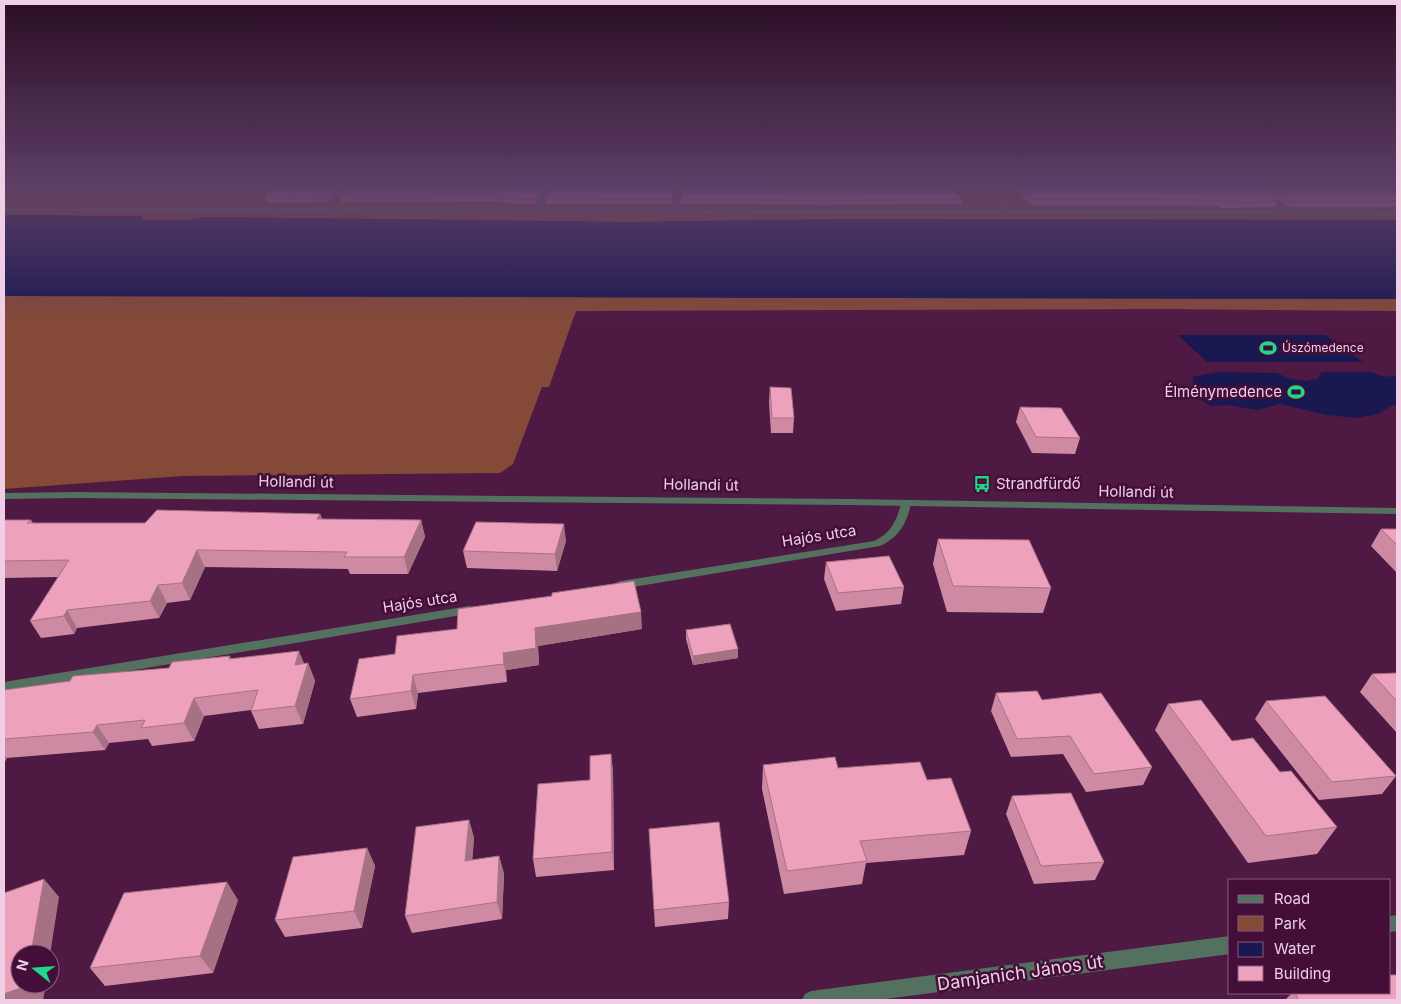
<svg xmlns="http://www.w3.org/2000/svg" width="1401" height="1004" font-family="Inter,sans-serif">
  <rect width="100%" height="100%" fill="#4e1943"/>
  <path fill="#854938" d="M 4,187 L 1397,187 L 1397,220 L 840,219 L 632,222 L 203,217 L 187,220 L 142,220 L 141,216 L 4,215 Z
    M 4,296 L 1397,299 L 1397,311 L 1167,309 L 576,311 L 549,387 L 542,387 L 513,464 L 500,473 L 183,476 L 4,489 Z"/>
  <path fill="#191850" d="M 4,215 L 142,216 L 142,220 L 187,220 L 203,217 L 632,222 L 840,219 L 1397,220 L 1397,299 L 4,296 Z
    M 1178,335 L 1325,335 L 1363,362 L 1207,362 Z
    M 1217,372 L 1276,373 L 1291,379 L 1305,381 L 1317,379 L 1322,372 L 1371,372 L 1385,377 L 1397,375 L 1397,405 L 1392,405 L 1378,414 L 1357,418 L 1327,415 L 1280,404 L 1257,410 L 1227,405 L 1211,406 L 1192,395 L 1196,388 L 1192,377 Z"/>
  <g fill="none" stroke-linecap="round" stroke-linejoin="round">
    <path fill="#54715f" fill-rule="evenodd" d="M 363,187 L 364,188 L 362,189 L 329,190 L 327,189 L 329,188 Z
      M 548,187 L 564,188 L 551,190 L 542,209 L 674,209 L 675,190 L 659,190 L 657,189 L 676,187 L 697,189 L 695,190 L 680,190 L 679,209 L 1005,210 L 987,190 L 942,191 L 940,190 L 942,189 L 988,187 L 1010,210 L 1285,211 L 1244,187 L 1249,187 L 1289,208 L 1291,211 L 1397,211 L 1397,215 L 4,211 L 4,207 L 536,209 L 546,190 L 529,190 L 527,189 Z
      M 27,188 L 282,188 L 284,189 L 282,190 L 25,190 Z
      M 906,501 L 911,504 C 906,525 899,537 880,546 L 621,589 L 617,588 L 615,585 L 617,582 L 621,581 L 874,541 C 891,533 896,522 901,504 Z
      M 469,606 L 473,607 L 475,610 L 473,613 L 4,692 L 4,682 Z
      M 1397,915 L 1397,931 L 1390,932 L 1390,916 Z
      M 1230,936 L 1230,954 L 878,1000 L 802,1000 L 805,994 L 811,991 Z"/>
    <path fill="#54715f" fill-rule="evenodd" d="M 75,492 L 849,499 L 1397,508 L 1397,514 L 849,505 L 75,498 L 4,499 L 4,493 Z"/>
  </g>
  <path fill="#cd8aa2" d="M 1013,187 L 1252,187 L 1278,201 L 1275,207 L 1222,208 L 1219,206 L 1159,205 L 1031,205 Z
    M 1252,187 L 1397,187 L 1397,207 L 1291,207 Z
    M 342,192 L 329,202 L 266,203 L 265,198 Z
    M 543,192 L 537,204 L 503,203 L 503,201 L 341,202 L 340,197 Z
    M 673,192 L 672,204 L 546,204 L 546,198 Z
    M 681,199 L 962,199 L 961,204 L 824,205 L 681,204 Z
    M 770,387 L 794,418 L 793,433 L 771,433 L 769,402 Z
    M 1020,407 L 1080,438 L 1075,454 L 1032,453 L 1016,422 Z
    M 320,514 L 322,519 L 421,520 L 425,537 L 408,574 L 350,574 L 348,569 L 205,567 L 190,600 L 167,603 L 159,618 L 77,628 L 74,634 L 41,638 L 30,621 L 58,577 L 4,578 L 4,520 L 31,520 L 33,523 L 145,523 Z
    M 1381,529 L 1397,529 L 1397,573 L 1371,546 Z
    M 938,539 L 1051,588 L 1043,613 L 947,612 L 933,564 Z
    M 566,541 L 557,571 L 467,568 L 463,551 Z
    M 826,562 L 904,587 L 901,604 L 836,611 L 824,579 Z
    M 642,629 L 538,646 L 539,665 L 506,670 L 507,682 L 418,693 L 416,709 L 357,717 L 350,699 L 395,654 Z
    M 686,630 L 738,658 L 693,665 L 686,639 Z
    M 231,658 L 304,664 L 308,663 L 315,681 L 303,724 L 259,729 L 251,711 L 251,710 L 204,716 L 194,741 L 152,746 L 148,739 L 109,743 L 105,750 L 7,758 L 4,763 L 4,690 L 169,668 Z
    M 1397,673 L 1397,733 L 1360,692 L 1372,674 Z
    M 996,693 L 1042,700 L 1152,767 L 1143,785 L 1086,792 L 1063,754 L 1011,757 L 991,711 Z
    M 1266,701 L 1396,776 L 1382,794 L 1319,800 L 1255,719 Z
    M 1168,704 L 1232,741 L 1280,772 L 1337,827 L 1317,854 L 1248,863 L 1155,730 Z
    M 611,754 L 613,772 L 614,870 L 536,877 L 533,859 Z
    M 763,765 L 838,768 L 927,780 L 971,831 L 964,855 L 866,863 L 862,884 L 784,894 L 762,789 Z
    M 1012,796 L 1104,862 L 1095,880 L 1034,884 L 1006,814 Z
    M 469,820 L 474,838 L 472,860 L 499,856 L 504,874 L 502,919 L 412,933 L 405,916 Z
    M 649,829 L 729,902 L 728,919 L 655,927 Z
    M 367,848 L 375,866 L 362,928 L 285,937 L 275,920 Z
    M 238,900 L 213,973 L 105,986 L 90,968 Z
    M 1292,993 L 1390,993 L 1397,1000 L 1285,1000 Z"/>
  <path fill="#a77184" d="M 340,187 L 342,192 L 329,202 L 328,197 Z
    M 542,187 L 543,192 L 537,204 L 536,199 Z
    M 320,514 L 326,530 L 317,519 Z
    M 421,520 L 425,537 L 408,574 L 404,557 Z
    M 564,524 L 566,541 L 557,571 L 555,554 Z
    M 197,550 L 205,567 L 190,600 L 182,583 Z
    M 158,585 L 167,603 L 159,618 L 150,601 Z
    M 67,610 L 77,628 L 74,634 L 64,616 Z
    M 641,612 L 642,629 L 538,646 L 539,665 L 506,670 L 507,682 L 504,664 L 503,653 L 535,628 Z
    M 738,649 L 738,658 L 693,665 L 693,656 Z
    M 299,651 L 306,668 L 295,665 Z
    M 308,663 L 315,681 L 303,724 L 295,706 Z
    M 413,675 L 418,693 L 416,709 L 411,691 Z
    M 194,698 L 204,716 L 194,741 L 184,723 Z
    M 97,725 L 109,743 L 105,750 L 93,732 Z
    M 611,754 L 613,772 L 614,870 L 612,852 Z
    M 4,755 L 7,758 L 4,762 Z
    M 469,820 L 474,838 L 471,879 L 465,861 Z
    M 367,848 L 375,866 L 362,928 L 354,911 Z
    M 499,856 L 504,874 L 502,919 L 497,902 Z
    M 44,879 L 59,897 L 50,955 L 31,954 Z
    M 227,882 L 238,900 L 213,973 L 200,956 Z
    M 26,984 L 46,984 L 43,1000 L 4,1000 L 4,994 Z"/>
  <path fill="#eea1bc" stroke="#a77184" d="M 270,187 L 340,187 L 328,197 L 265,198 Z
    M 352,187 L 542,187 L 536,199 L 502,198 L 503,196 L 340,197 Z
    M 551,187 L 673,187 L 672,199 L 546,198 Z
    M 682,187 L 950,187 L 962,199 L 825,200 L 681,199 Z
    M 1020,187 L 1252,187 L 1278,201 L 1224,202 L 1221,200 L 1161,199 L 1032,199 Z
    M 1265,187 L 1397,187 L 1397,201 L 1293,201 Z
    M 770,387 L 791,388 L 794,418 L 772,418 Z
    M 1020,407 L 1061,408 L 1080,438 L 1036,437 Z
    M 157,510 L 320,514 L 317,519 L 421,520 L 404,557 L 344,557 L 347,552 L 197,550 L 182,583 L 158,585 L 150,601 L 67,610 L 64,616 L 30,621 L 69,560 L 4,561 L 4,520 L 31,520 L 27,523 L 145,523 Z
    M 476,522 L 564,524 L 555,554 L 463,551 Z
    M 1381,529 L 1397,529 L 1397,545 Z
    M 938,539 L 1029,540 L 1051,588 L 953,586 Z
    M 889,556 L 904,587 L 838,593 L 826,562 Z
    M 634,581 L 641,612 L 535,628 L 536,648 L 503,653 L 504,664 L 413,675 L 411,691 L 350,699 L 359,659 L 395,654 L 397,636 L 457,629 L 458,609 L 552,596 L 552,593 Z
    M 730,624 L 738,649 L 693,656 L 686,630 Z
    M 299,651 L 295,665 L 308,663 L 295,706 L 251,711 L 258,690 L 194,698 L 184,723 L 141,728 L 145,720 L 97,725 L 93,732 L 4,739 L 4,690 L 70,681 L 73,676 L 169,668 L 172,662 L 230,656 L 229,659 Z
    M 1397,673 L 1397,701 L 1372,674 Z
    M 1037,691 L 1042,700 L 1101,693 L 1152,767 L 1094,774 L 1070,736 L 1017,739 L 996,693 Z
    M 1325,696 L 1396,776 L 1332,782 L 1266,701 Z
    M 1201,700 L 1232,741 L 1253,738 L 1280,772 L 1291,771 L 1337,827 L 1266,836 L 1168,704 Z
    M 611,754 L 612,852 L 533,859 L 538,784 L 590,780 L 590,756 Z
    M 835,757 L 838,768 L 920,762 L 927,780 L 951,778 L 971,831 L 860,841 L 867,861 L 787,871 L 763,765 Z
    M 1071,793 L 1104,862 L 1041,866 L 1012,796 Z
    M 469,820 L 465,861 L 499,856 L 497,902 L 405,916 L 416,827 Z
    M 719,822 L 729,902 L 654,910 L 649,829 Z
    M 367,848 L 354,911 L 275,920 L 293,857 Z
    M 44,879 L 31,954 L 20,954 L 20,984 L 26,984 L 26,986 L 4,994 L 4,893 Z
    M 227,882 L 200,956 L 90,968 L 124,893 Z
    M 1390,975 L 1397,975 L 1397,1000 L 1299,1000 L 1295,993 L 1390,993 Z"/>
  <linearGradient id="sky" x2="0" y2="1"><stop stop-color="#2b0e25"/><stop offset="0.57" stop-color="#5d3e66"/><stop offset="1" stop-color="#5d3e66" stop-opacity="0"/></linearGradient>
  <rect width="1401" height="327" fill="url(#sky)"/>
  <defs>
    <g id="stadium-bare" transform="scale(1.35)"><path d="M0-5a6.5 5 0 1 0 0 10a6.5 5 0 1 0 0-10ZM-3.5-1.8h7v3.6h-7Z" fill="#20d887" stroke="#430e38" stroke-width="2.5" paint-order="stroke"/></g>
    <g id="bus-bare" transform="scale(1.35)"><path d="M-5-6H5V4H4V6H2V4H-2V6H-4V4H-5ZM-3.5-4V0h7V-4ZM-3.5 1.2v1.5H-2V1.2ZM2 1.2v1.5H3.5V1.2Z" fill="#20d887" stroke="#430e38" stroke-width="2.5" paint-order="stroke"/></g>
  </defs>
  <g fill-rule="evenodd">
    <use href="#stadium-bare" x="1268" y="348"/>
    <use href="#stadium-bare" x="1296" y="392"/>
    <use href="#bus-bare" x="982" y="484"/>
  </g>
  <g text-anchor="middle" stroke-width="5" stroke-linejoin="round" paint-order="stroke">
    <g font-size="12" fill="#f0cfe6" stroke="#430e38" text-anchor="start">
      <text x="1282" y="352">Úszómedence</text>
    </g>
    <g font-size="15" fill="#f0cfe6" stroke="#430e38" text-anchor="end">
      <text x="1282" y="397">Élménymedence</text>
      <text x="996" y="489" text-anchor="start">Strandfürdő</text>
    </g>
    <g font-size="15" fill="#f0cfe6" stroke="#430e38">
      <text transform="translate(296 482) rotate(1)" y="5">Hollandi út</text>
      <text transform="translate(701 485) rotate(1)" y="5">Hollandi út</text>
      <text transform="translate(1136 492) rotate(1)" y="5">Hollandi út</text>
      <text transform="translate(819 536) rotate(-9)" y="5">Hajós utca</text>
      <text transform="translate(420 602) rotate(-9)" y="5">Hajós utca</text>
    </g>
    <g font-size="18" fill="#f0cfe6" stroke="#430e38">
      <text transform="translate(1020 973) rotate(-8)" y="6">Damjanich János út</text>
    </g>
  </g>
  <rect width="1401" height="1004" fill="none" stroke="#f0cfe6" stroke-width="10"/>
  <rect x="1228" y="879" width="162" height="115" fill="#430e38" stroke="#885b7e"/>
  <rect x="1238" y="895" width="25" height="8" fill="#54715f" stroke="#885b7e"/>
  <text x="1274" y="904" font-size="15" fill="#f0cfe6">Road</text>
  <rect x="1238" y="916" width="25" height="15" fill="#854938" stroke="#885b7e"/>
  <text x="1274" y="929" font-size="15" fill="#f0cfe6">Park</text>
  <rect x="1238" y="942" width="25" height="15" fill="#191850" stroke="#885b7e"/>
  <text x="1274" y="954" font-size="15" fill="#f0cfe6">Water</text>
  <rect x="1238" y="966" width="25" height="15" fill="#eea1bc" stroke="#885b7e"/>
  <text x="1274" y="979" font-size="15" fill="#f0cfe6">Building</text>
  <g transform="translate(35 969) rotate(287)"><circle r="24" fill="#430e38" stroke="#885b7e"/>
  <path d="M0-4L9 19L0 12L-9 19Z" fill="#20d887"/>
  <text y="-8" font-size="14" font-weight="bold" text-anchor="middle" fill="#f0cfe6">N</text>
  </g>
</svg>
